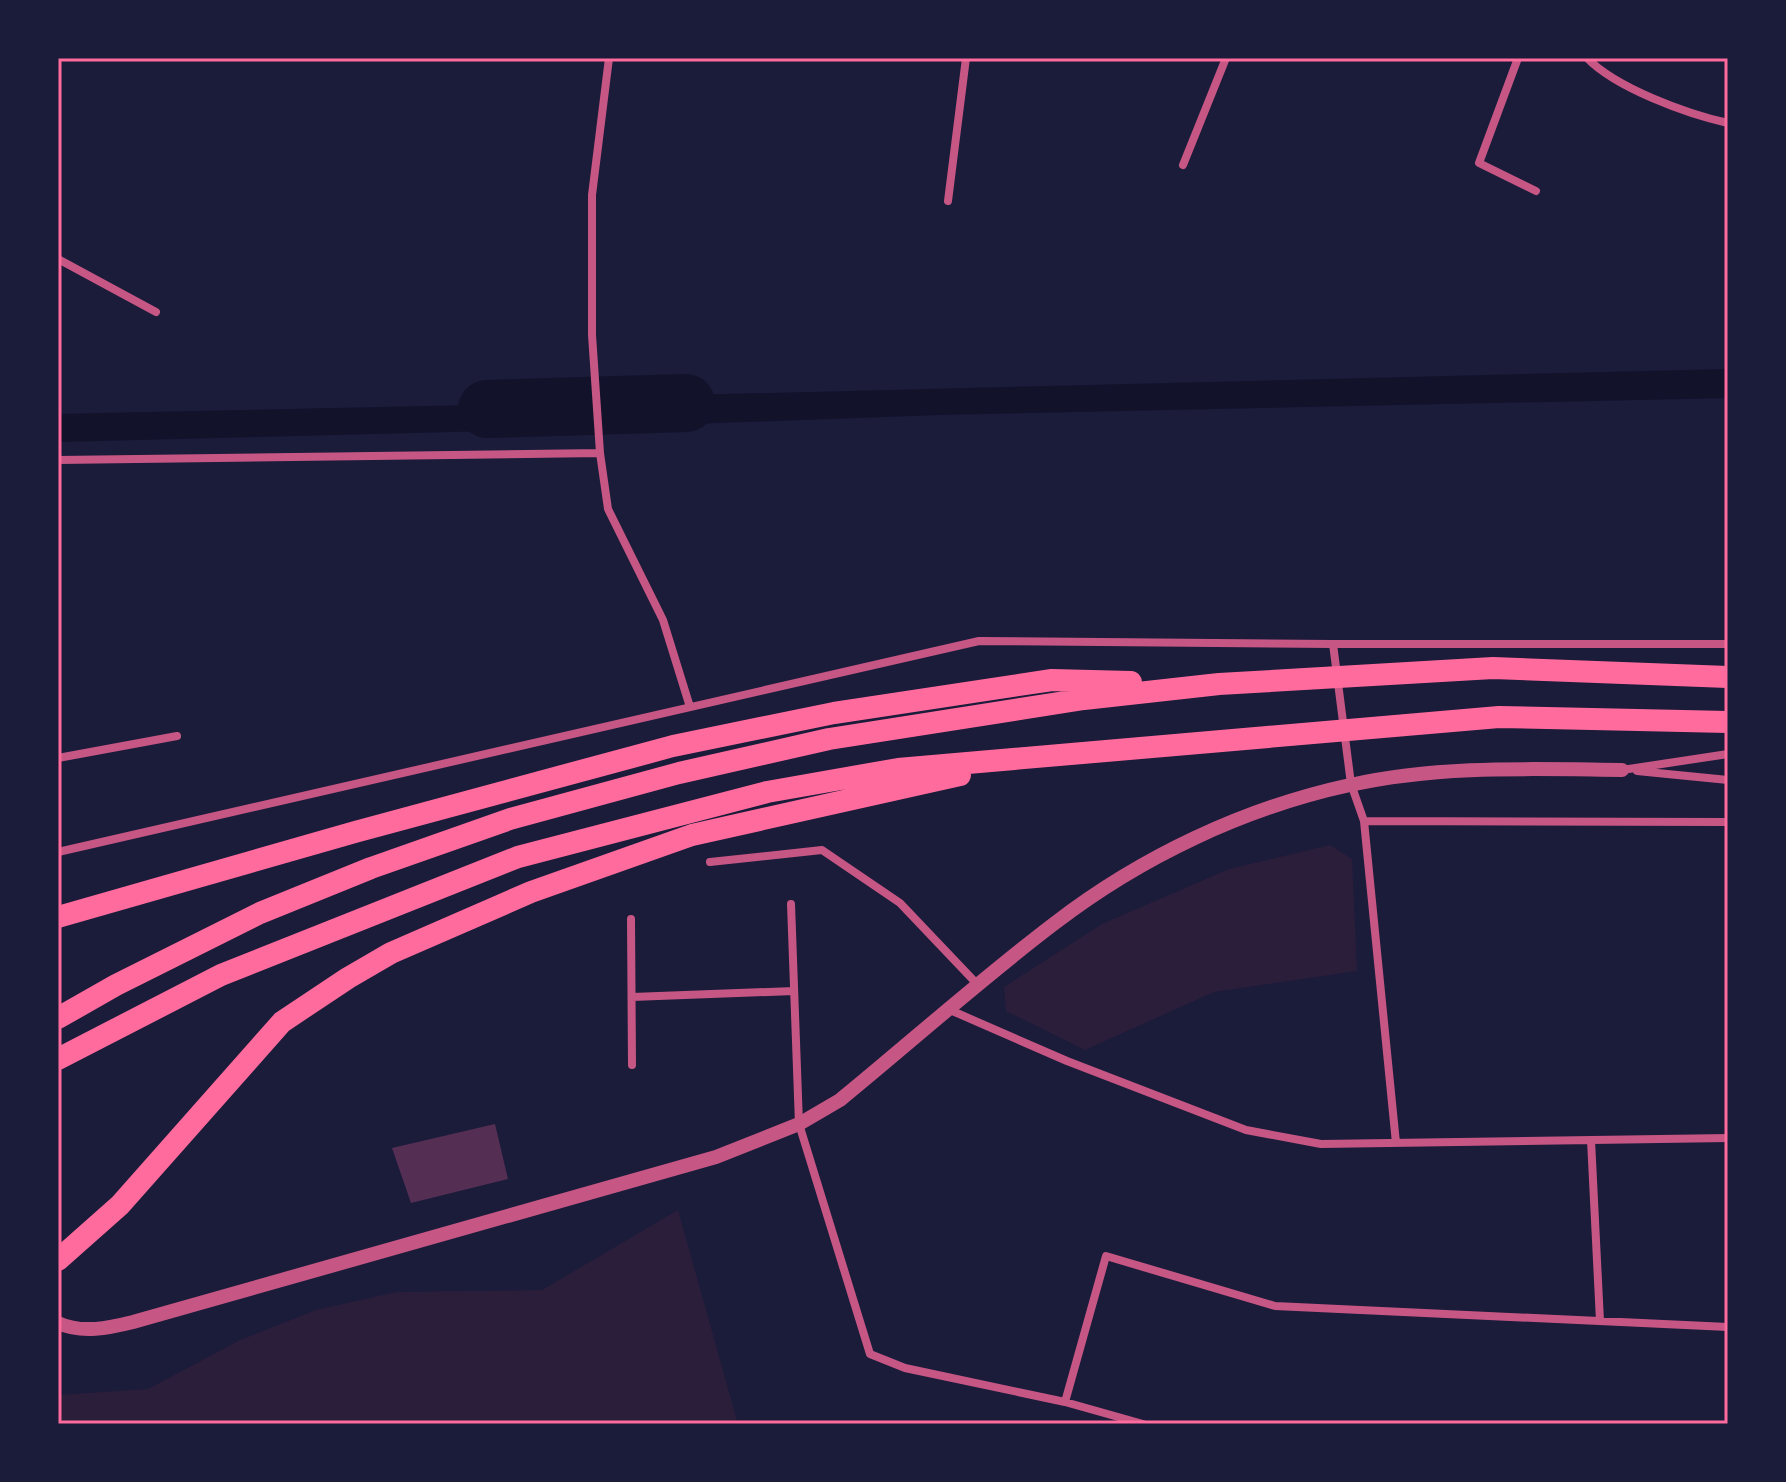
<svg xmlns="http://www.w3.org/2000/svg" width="1786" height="1482" font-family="'Public Sans',sans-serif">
  <rect width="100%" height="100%" fill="#1b1b3a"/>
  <path fill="#2a1e3b" d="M 1330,845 L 1352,859 L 1357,971 L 1214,992 L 1085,1050 L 1006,1011 L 1004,987 L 1102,924 L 1229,869 Z
    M 678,1210 L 738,1424 L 58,1424 L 58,1395 L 148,1389 L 240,1340 L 316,1310 L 397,1292 L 542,1290 Z"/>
  <path fill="#12122b" d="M 1728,369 L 1728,398 L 937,415 L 609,427 L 607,397 Z
    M 567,403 L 567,429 L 58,442 L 58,414 Z"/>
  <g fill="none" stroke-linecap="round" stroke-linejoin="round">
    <path stroke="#12122b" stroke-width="58" d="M 487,409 L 686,403"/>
  </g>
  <path fill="#542f53" d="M 495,1124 L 508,1179 L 411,1203 L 392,1148 Z"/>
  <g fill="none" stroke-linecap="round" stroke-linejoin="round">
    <path stroke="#c65784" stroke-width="8" d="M 609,58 L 592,195 L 592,335 L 600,453 L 608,509 L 663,620 L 690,707
      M 1518,58 L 1479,163 L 1536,191
      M 1587,58 C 1616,88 1687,114 1728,123
      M 1183,165 L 1226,58
      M 948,201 L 966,58
      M 58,259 L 156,312
      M 58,460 L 600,453
      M 1333,644 L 1728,644
      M 58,758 L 177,736
      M 1622,770 L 1728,754
      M 1637,771 L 1728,780
      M 1364,821 L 1396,1143
      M 58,852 L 979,641 L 1333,644 L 1351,784 L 1364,821 L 1728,822
      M 710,862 L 822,850 L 900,903 L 978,985
      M 791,904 L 799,1124 L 870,1354 L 905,1368 L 1065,1402 L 1143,1424
      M 631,919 L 632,1065
      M 632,997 L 794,991
      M 950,1010 L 1067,1061 L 1246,1130 L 1321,1144 L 1728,1138
      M 1591,1140 L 1600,1321
      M 1065,1402 L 1106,1256 L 1275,1306 L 1728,1327"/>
    <path stroke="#c65784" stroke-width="14" d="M 58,1323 C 82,1334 109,1328 133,1322 L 716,1157 L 799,1124 L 840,1100 C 911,1042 981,979 1055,923 C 1141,857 1244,808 1350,785 C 1439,765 1531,769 1622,770"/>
    <path stroke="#ff6b9d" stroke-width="22" d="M 58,917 L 355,832 L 673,746 L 834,713 L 1052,680 L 1131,682
      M 58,1018 L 116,985 L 260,913 L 371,868 L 510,819 L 679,773 L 829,739 L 1084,699 L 1219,684 L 1493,668 L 1728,677
      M 58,1059 L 221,975 L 518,857 L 767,792 L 898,769 L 1499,717 L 1728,722
      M 58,1260 L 120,1205 L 282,1022 L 348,978 L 391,953 L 531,892 L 692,835 L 960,775"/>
  </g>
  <rect width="1786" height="1482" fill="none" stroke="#1b1b3a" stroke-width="120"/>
  <rect x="60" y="60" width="1666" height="1362" fill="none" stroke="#ff6b9d" stroke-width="3"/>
</svg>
